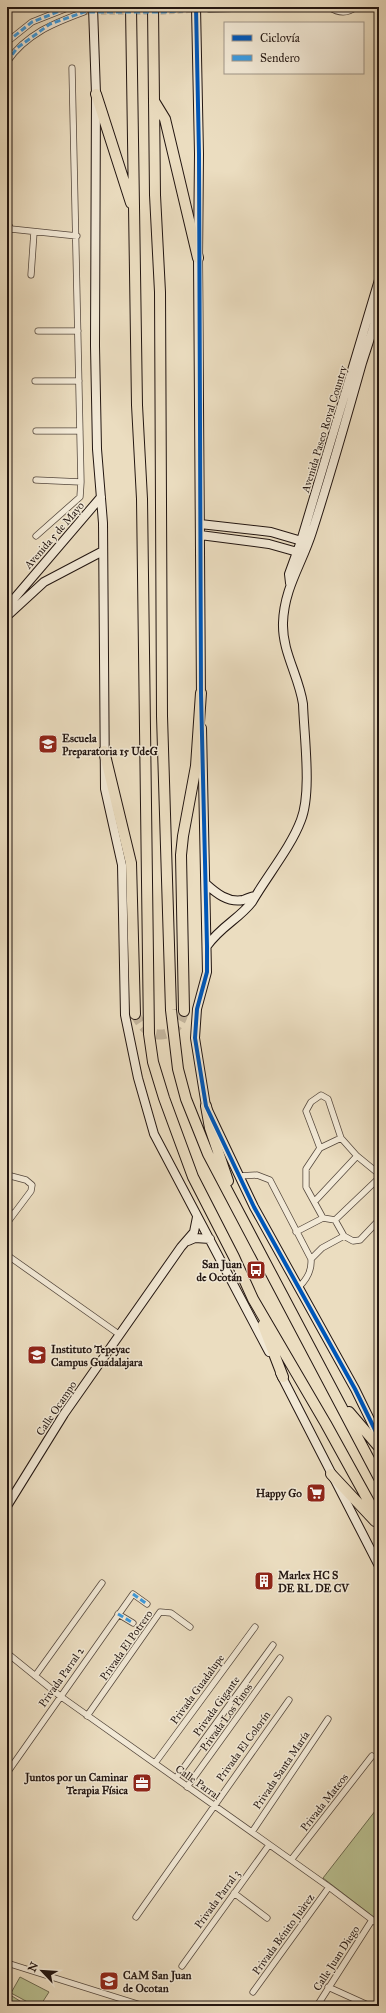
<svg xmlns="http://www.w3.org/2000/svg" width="386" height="2013" font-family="'IM FELL Great Primer',serif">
  <rect width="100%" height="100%" fill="#ebddc0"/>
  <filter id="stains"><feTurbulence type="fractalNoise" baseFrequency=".005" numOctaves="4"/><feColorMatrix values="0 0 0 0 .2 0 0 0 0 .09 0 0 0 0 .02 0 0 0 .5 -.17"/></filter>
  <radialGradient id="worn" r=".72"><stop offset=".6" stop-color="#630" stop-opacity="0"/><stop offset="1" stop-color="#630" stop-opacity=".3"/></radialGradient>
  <path fill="#b9c091" stroke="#6e6b51" d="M 379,1806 L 379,1921 L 323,1878 Z
    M 20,1977 L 49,1992 L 40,2006 L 35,2006 L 11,1993 Z
    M 7,1993 L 28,2006 L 7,2006 Z"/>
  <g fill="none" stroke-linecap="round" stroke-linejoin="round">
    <path stroke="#c3b59d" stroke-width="5.5" stroke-dasharray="5.5 3" stroke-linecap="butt" d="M 84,12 L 161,12 L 209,9"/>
    <path stroke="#c3b59d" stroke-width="10" stroke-dasharray="10 5" stroke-linecap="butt" d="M 135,1014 C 139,1021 144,1030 152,1033 C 169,1039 181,1026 184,1011"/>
    <g stroke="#55483d" stroke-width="7">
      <path id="street" d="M 329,7 C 338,13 347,14 356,7
        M 209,9 L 297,7
        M 7,42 L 32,22 L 70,7
        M 7,62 C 26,34 54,23 84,12
        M 7,222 L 11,229
        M 7,230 L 11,229 L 77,236
        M 31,275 L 34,232
        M 38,331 L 78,331
        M 35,381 L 79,381
        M 36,431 L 80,431
        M 36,480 L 81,482
        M 36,536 L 80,497 L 81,482 L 72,68
        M 320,1148 L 341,1138
        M 379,1174 L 357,1156 L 341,1138 L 328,1099 L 321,1095 L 311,1102 L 306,1111 L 320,1148 L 306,1169 L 306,1187 L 323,1218 L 335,1220 L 344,1236 L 353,1241 L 360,1240 L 379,1220
        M 7,1175 L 26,1180 L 32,1185 L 31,1191 L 7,1223
        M 239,1176 L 257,1175 L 270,1180 L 311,1259 C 312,1271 307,1279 299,1287
        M 315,1201 L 357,1156
        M 7,1211 L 13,1214
        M 335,1220 L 379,1178
        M 296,1232 L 323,1218
        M 7,1255 L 120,1335
        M 311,1259 L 322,1248 L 344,1236
        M 118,1614 L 133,1623
        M 7,1653 L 60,1696 L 329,1887 L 379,1925
        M 35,1676 L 102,1583
        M 87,1716 L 160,1612 L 171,1613 L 190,1627
        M 155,1763 L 255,1627
        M 7,1773 L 133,1594 L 147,1604
        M 176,1778 L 273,1645
        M 187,1787 L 280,1658
        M 252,1832 L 328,1719
        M 291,1860 L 372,1756
        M 234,1893 L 267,1918
        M 136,1917 L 289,1700
        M 7,1963 L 144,2006
        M 182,1966 L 269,1845
        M 328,1987 L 370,2006
        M 253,1992 L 329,1887
        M 317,2006 L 372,1920"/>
    </g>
    <g stroke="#231611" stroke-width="10">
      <path id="secondary" d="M 93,7 L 96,94 L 95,346 L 97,449 L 103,523 L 105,789 L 122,865 L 125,1015 L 138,1078 L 154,1134 L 269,1352
        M 196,7 L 199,154 L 198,258 L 201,698
        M 200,524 L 271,532 L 305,542
        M 200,535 L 269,544 L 301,553
        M 290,583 L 289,574 L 301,541 L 379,280
        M 7,607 L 101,497
        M 7,616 L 44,582 L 103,551
        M 202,728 L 207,972 L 197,1009 L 195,1038 L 206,1106 L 254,1207 L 355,1389 L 379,1438
        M 206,884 C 216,893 228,903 243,900 C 247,899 251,896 255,896
        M 207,946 C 221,926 239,919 252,902 C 267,876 291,847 301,820 C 312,792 304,736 303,704 C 299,676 282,652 283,623 C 284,588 302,564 312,532 C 330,476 346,420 362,363 C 368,344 375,325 379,305
        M 188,1241 L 195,1238 L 210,1239
        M 280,1373 L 379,1566
        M 7,1506 L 64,1414 L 181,1247 L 194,1232 L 197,1217"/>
    </g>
    <g stroke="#231611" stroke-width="12">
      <path id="highway" d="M 131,7 L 137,405 L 142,499 L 149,1034 L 153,1062 L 164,1098 L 193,1177 L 234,1257 L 253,1299 L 326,1424 L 379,1520
        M 153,7 L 155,195 L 160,292 L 162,716 L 171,1010 L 178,1069 L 186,1099 L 208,1154 L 379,1478
        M 96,94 L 131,203
        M 154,101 L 165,119 L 198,258
        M 104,751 L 131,863 L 135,1014
        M 184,1011 L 181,855 L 183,836 L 196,766 L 201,693
        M 206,1106 L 210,1128 L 228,1181
        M 263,1325 L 283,1377
        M 349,1412 L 379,1447
        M 331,1474 L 375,1521"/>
    </g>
    <use href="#street" stroke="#f2e9d6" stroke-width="5.5"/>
    <use href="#secondary" stroke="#f2e9d6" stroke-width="8"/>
    <use href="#highway" stroke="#ebddc0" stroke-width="10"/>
    <path stroke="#3c9ade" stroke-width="3" stroke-dasharray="6 3" stroke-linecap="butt" d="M 7,42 L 32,22 L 70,7
      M 7,62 L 17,48 L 50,24 L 84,12 L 161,12 L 209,9
      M 133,1594 L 147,1604
      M 118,1614 L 133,1623"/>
    <g stroke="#f2e9d6" stroke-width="6">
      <path id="cycleway" d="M 196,7 L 199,154 L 201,693 L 207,946 L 207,972 L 197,1009 L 195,1038 L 206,1106 L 254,1207 L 355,1389 L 379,1438"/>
    </g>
    <use href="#cycleway" stroke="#0057b8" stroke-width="4"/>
  </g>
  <defs>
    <g id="university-square" transform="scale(1)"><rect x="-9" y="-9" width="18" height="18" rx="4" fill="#8f2418" stroke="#f2e9d6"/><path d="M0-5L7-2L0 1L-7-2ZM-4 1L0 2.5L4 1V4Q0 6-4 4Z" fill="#fff"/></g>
    <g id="bus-square" transform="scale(1)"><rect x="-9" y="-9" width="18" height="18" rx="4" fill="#8f2418" stroke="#f2e9d6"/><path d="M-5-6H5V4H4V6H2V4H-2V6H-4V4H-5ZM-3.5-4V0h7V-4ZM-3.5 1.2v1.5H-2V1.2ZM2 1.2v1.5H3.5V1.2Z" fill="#fff"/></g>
    <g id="school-square" transform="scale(1)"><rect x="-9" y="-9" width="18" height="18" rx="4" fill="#8f2418" stroke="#f2e9d6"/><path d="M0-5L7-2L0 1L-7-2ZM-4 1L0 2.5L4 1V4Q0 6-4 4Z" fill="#fff"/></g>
    <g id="supermarket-square" transform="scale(1)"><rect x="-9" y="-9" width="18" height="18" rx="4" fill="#8f2418" stroke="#f2e9d6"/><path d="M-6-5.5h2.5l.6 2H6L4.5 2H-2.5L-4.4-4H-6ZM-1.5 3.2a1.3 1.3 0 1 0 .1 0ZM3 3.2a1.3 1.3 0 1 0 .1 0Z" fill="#fff"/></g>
    <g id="building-square" transform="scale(1)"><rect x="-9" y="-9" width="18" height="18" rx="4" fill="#8f2418" stroke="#f2e9d6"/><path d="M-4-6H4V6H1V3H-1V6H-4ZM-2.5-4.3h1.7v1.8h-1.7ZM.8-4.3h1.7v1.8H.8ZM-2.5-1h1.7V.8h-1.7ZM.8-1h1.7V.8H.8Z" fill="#fff"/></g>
    <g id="office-square" transform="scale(1)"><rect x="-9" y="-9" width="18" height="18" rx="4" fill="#8f2418" stroke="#f2e9d6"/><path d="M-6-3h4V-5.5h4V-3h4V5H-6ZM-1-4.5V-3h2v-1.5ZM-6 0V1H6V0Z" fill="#fff"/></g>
  </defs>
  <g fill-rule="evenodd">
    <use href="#university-square" x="48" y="744"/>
    <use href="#bus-square" x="256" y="1270"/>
    <use href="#school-square" x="37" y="1355"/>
    <use href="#supermarket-square" x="316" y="1493"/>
    <use href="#building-square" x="264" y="1581"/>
    <use href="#office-square" x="142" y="1783"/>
    <use href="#school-square" x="109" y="1981"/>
  </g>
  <g text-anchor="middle" stroke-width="3" stroke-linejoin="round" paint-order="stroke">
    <g font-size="11" fill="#231611" stroke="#f2e9d6">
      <text transform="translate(324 429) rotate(-73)" y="4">Avenida Paseo Royal Country</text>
      <text transform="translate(54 535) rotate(-49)" y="4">Avenida 5 de Mayo</text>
      <text transform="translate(56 1408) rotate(-56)" y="4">Calle Ocampo</text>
      <text transform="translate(126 1645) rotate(-55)" y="4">Privada El Potrero</text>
      <text transform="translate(61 1677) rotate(-55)" y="4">Privada Parral 2</text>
      <text transform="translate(197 1689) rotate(-54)" y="4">Privada Guadalupe</text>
      <text transform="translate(216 1706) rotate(-54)" y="4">Privada Gigante</text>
      <text transform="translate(226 1717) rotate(-54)" y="4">Privada Los Pinos</text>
      <text transform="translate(243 1746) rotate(-54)" y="4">Privada El Colorín</text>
      <text transform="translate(281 1770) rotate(-56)" y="4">Privada Santa María</text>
      <text transform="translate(198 1782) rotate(35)" y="4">Calle Parral</text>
      <text transform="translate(324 1802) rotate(-52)" y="4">Privada Mateos</text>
      <text transform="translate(217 1899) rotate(-54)" y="4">Privada Parral 3</text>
      <text transform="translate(283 1934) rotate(-54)" y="4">Privada Bénito Juàrez</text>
      <text transform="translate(336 1958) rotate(-57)" y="4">Calle Juan Diego</text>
    </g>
    <g font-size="11" font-weight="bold" fill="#231611" stroke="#f2e9d6" text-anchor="start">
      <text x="62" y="742">Escuela<tspan x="62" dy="13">Preparatoria 15 UdeG</tspan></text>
      <text x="242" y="1268" text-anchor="end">San Juan<tspan x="242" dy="13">de Ocotán</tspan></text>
      <text x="51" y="1353">Instituto Tepeyac<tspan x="51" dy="13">Campus Guadalajara</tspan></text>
      <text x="302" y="1497" text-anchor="end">Happy Go</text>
      <text x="278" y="1579">Marlex HC S<tspan x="278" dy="13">DE RL DE CV</tspan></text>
      <text x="128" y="1781" text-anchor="end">Juntos por un Caminar<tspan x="128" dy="13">Terapia Física</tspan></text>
      <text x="123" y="1979">CAM San Juan<tspan x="123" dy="13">de Ocotan</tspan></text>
    </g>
  </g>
  <rect width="386" height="2013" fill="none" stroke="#ebddc0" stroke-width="24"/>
  <rect x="8" y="8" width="370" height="1997" fill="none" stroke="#231611" stroke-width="2"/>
  <rect x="12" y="12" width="362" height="1989" fill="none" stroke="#231611"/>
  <rect x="224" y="22" width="140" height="52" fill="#f2e9d6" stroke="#9f9587"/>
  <rect x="232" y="35" width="20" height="6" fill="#0057b8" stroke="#9f9587"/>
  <text x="260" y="42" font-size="12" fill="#231611">Ciclovía</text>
  <rect x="232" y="55" width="20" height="6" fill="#3c9ade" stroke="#9f9587"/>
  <text x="260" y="62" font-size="12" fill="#231611">Sendero</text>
  <g transform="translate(42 1971) rotate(295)" stroke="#f2e9d6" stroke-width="3" paint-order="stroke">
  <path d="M0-3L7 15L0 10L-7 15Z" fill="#231611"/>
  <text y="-6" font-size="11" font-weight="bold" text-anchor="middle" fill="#231611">N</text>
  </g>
  <rect width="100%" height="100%" filter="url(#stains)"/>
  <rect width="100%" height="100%" fill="url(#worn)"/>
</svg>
